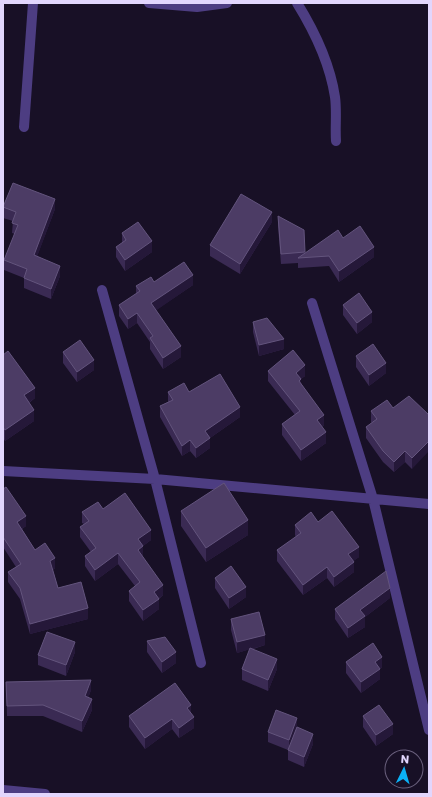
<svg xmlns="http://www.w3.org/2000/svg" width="432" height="797" font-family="Poppins,sans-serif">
  <rect width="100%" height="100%" fill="#181026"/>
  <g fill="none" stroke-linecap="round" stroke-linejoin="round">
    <path stroke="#4d3d82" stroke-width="10" d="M 149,3 L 197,7 L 227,3
      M 297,3 C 315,32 330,64 335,97 C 337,111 335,127 336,141
      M 24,127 L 33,3
      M 102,290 L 155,479 L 201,663
      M 312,303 L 373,499 L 429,730
      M 3,471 L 155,479 L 429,504
      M 3,790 L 45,794"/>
  </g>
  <path fill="#3a2a53" d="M 3,207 L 55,209 L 37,256 L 60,276 L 51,299 L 24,288 L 24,278 L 4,270 L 4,260 L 15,234 L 12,233 L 13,221 L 3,218 Z
    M 278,216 L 305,253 L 343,238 L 374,257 L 339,282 L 329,266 L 298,268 L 298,263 L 281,264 L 278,226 Z
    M 272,222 L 240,274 L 210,256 L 210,245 Z
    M 122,233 L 152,252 L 125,271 L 116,257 L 116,247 L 122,243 Z
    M 154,282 L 193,285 L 156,310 L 181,357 L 163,369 L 150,349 L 150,342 L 137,323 L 128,329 L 119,316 L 119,305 L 136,294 L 136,286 Z
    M 343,305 L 372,322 L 357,334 L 343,315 Z
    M 253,322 L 284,349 L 259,356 L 253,332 Z
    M 63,352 L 94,370 L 77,382 L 63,363 Z
    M 3,355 L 35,398 L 29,403 L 34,421 L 5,441 L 3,438 Z
    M 356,356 L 386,373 L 369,386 L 356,367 Z
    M 268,371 L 305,376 L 301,379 L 301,383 L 324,425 L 322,427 L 326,443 L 301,461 L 282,435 L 282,424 L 295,415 L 268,381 Z
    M 168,392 L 189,392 L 240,417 L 210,438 L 210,448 L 196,458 L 190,451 L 182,456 L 160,417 L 160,406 L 168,402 Z
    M 393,408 L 429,415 L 412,469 L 405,462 L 394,472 L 383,462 L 366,438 L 366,427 L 372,423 L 371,422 L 371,411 Z
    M 3,489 L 26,526 L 22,529 L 35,550 L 55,568 L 53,570 L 58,588 L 88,619 L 30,634 L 20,599 L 8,582 L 8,572 L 16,567 L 3,547 Z
    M 103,509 L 151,540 L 143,546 L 143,557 L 163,595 L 159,599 L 159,609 L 143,621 L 129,601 L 129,591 L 135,586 L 118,564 L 95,581 L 85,566 L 85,556 L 91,552 L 80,537 L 80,527 L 84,524 L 82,523 L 82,512 Z
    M 181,511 L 248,535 L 206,562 L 181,526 Z
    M 318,522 L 359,557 L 353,561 L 354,572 L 334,587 L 327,578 L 303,595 L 277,561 L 277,550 L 296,537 L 295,535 L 295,525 Z
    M 215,578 L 246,597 L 229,609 L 215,588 Z
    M 390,598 L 365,617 L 365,627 L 348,638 L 335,619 L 335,609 Z
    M 231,619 L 265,645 L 253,649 L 277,669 L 268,691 L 242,680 L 242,669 L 250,649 L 237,653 L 231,630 Z
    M 147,641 L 176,663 L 162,673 L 147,652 Z
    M 75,652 L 66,676 L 38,665 L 38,655 Z
    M 346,662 L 382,667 L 380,669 L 380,679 L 361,693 L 346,673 Z
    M 6,682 L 91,690 L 88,698 L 92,710 L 82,732 L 43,716 L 7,716 Z
    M 191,713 L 194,728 L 179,738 L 172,729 L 145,749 L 129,727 L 129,716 Z
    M 363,716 L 393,734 L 376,746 L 363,727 Z
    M 297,728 L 313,744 L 304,767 L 288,760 L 288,750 L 268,742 L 268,732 Z"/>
  <path fill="#251839" d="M 55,199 L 55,209 L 34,265 L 34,255 Z
    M 272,212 L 272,222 L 240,274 L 240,264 Z
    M 152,241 L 152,252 L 125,271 L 125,260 Z
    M 374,247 L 374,257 L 339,282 L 339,271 Z
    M 60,266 L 60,276 L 51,299 L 51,289 Z
    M 193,275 L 193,285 L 151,314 L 151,303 Z
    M 372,312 L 372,322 L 357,334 L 357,323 Z
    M 137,313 L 137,323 L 128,329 L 128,319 Z
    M 284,339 L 284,349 L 259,356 L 259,345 Z
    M 181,346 L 181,357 L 163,369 L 163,358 Z
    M 94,360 L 94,370 L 77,382 L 77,372 Z
    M 386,363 L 386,373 L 369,386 L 369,375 Z
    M 305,365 L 305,376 L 301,379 L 301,390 L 296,373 Z
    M 35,388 L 35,398 L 24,406 L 24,395 Z
    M 240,407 L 240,417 L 210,438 L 210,448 L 196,458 L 196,448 L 205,431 Z
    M 34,410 L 34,421 L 5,441 L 5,430 Z
    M 324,415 L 324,425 L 317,431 L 317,420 Z
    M 326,432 L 326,443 L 301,461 L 301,450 Z
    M 190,440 L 190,451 L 182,456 L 182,446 Z
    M 429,441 L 429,451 L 412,469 L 412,458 Z
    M 405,451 L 405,462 L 394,472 L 394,462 Z
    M 26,516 L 26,526 L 17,532 L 17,522 Z
    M 248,520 L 248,535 L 206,562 L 206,548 Z
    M 151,530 L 151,540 L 143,546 L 143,557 L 138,561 L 138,539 Z
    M 359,547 L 359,557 L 348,565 L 348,554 Z
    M 118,553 L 118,564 L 95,581 L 95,570 Z
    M 55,558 L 55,568 L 50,572 L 50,561 Z
    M 354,562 L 354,572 L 334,587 L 334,577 Z
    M 327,567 L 327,578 L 303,595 L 303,585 Z
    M 163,585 L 163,595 L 154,602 L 154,592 Z
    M 246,587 L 246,597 L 229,609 L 229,598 Z
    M 390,588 L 390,598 L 365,617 L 365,627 L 348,638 L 348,628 L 360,610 Z
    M 159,599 L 159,609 L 143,621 L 143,610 Z
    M 88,608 L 88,619 L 30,634 L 30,624 Z
    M 265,635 L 265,645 L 237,653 L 237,642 Z
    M 75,642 L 75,652 L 66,676 L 66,665 Z
    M 176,652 L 176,663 L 162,673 L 162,662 Z
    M 382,657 L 382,667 L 380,669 L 380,679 L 361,693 L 361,682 L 375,662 Z
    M 277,659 L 277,669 L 268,691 L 268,680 Z
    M 91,680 L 91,690 L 85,707 L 85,696 Z
    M 92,699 L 92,710 L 82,732 L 82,721 Z
    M 191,705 L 191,716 L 187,708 Z
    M 194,717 L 194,728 L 179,738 L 179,728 Z
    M 297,718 L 297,729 L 289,751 L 289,740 Z
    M 172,719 L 172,729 L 145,749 L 145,738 Z
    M 393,724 L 393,734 L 376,746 L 376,735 Z
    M 313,734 L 313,744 L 304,767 L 304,757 Z"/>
  <path fill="#4c3c65" stroke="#63547d" d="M 13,183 L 55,199 L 34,255 L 60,266 L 51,289 L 24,278 L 27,269 L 4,260 L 18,225 L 12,223 L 16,212 L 3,207 Z
    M 241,194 L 272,212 L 240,264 L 210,245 Z
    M 278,216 L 304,230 L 305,252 L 281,254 Z
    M 138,222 L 152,241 L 125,260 L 116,247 L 126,240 L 122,233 Z
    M 360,226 L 374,247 L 339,271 L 329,256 L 298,258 L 338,230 L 343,238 Z
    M 184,262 L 193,275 L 151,303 L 181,346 L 163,358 L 150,338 L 153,336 L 137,313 L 128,319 L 119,305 L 140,291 L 136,286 L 151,277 L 154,282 Z
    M 359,293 L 372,312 L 357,323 L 343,305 Z
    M 267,318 L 284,339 L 259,345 L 253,322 Z
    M 80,340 L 94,360 L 77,372 L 63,352 Z
    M 373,344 L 386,363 L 369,375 L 356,356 Z
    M 293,350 L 305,365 L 296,373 L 301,379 L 299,381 L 324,415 L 317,420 L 326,432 L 301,450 L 282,424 L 300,411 L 268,371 Z
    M 8,351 L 35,388 L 24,395 L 34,410 L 5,430 L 3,427 L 3,355 Z
    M 220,374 L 240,407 L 205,431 L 210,438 L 196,448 L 190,440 L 182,446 L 160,406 L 173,400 L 168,392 L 184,383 L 189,392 Z
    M 409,396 L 429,415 L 429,441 L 412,458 L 405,451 L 394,462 L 383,451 L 366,427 L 377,419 L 371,411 L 387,400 L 393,408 Z
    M 224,483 L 248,520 L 206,548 L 181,511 Z
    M 6,487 L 26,516 L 17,522 L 35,550 L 45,543 L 55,558 L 50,561 L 58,588 L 81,582 L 88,608 L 30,624 L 20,588 L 8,572 L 21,564 L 3,537 L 3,489 Z
    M 125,493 L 151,530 L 138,539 L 143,546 L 138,550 L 163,585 L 154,592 L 159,599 L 143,610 L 129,591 L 140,582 L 118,553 L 95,570 L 85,556 L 96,548 L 80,527 L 89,521 L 82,512 L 98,502 L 103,509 Z
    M 332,511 L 359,547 L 348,554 L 354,562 L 334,577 L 327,567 L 303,585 L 277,550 L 301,533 L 295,525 L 311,512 L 318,522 Z
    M 231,566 L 246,587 L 229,598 L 215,578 Z
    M 386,571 L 390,588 L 360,610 L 365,616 L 348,628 L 335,609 Z
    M 259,612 L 265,635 L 237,642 L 231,619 Z
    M 47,632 L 75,642 L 66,665 L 38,655 Z
    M 165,637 L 176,652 L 162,662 L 147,641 Z
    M 373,643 L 382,657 L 375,662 L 380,669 L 361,682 L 346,662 Z
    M 250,648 L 277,659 L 268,680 L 242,669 Z
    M 91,680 L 85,696 L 92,699 L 82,721 L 43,705 L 7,706 L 6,682 Z
    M 175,683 L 191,705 L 187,708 L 194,717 L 179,728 L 172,719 L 145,738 L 129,716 Z
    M 379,705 L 393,724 L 376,735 L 363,716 Z
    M 276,710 L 297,718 L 289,740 L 268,732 Z
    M 297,727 L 313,734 L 304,757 L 288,750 Z"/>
  <rect width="432" height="797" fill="none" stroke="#e2d6fd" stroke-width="8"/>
  <g transform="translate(404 769) rotate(5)"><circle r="19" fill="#181026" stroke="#695f7c"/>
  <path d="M0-3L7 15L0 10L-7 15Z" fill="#0bb0f5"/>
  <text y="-6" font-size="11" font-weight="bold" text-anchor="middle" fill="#e2d6fd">N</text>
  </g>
</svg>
